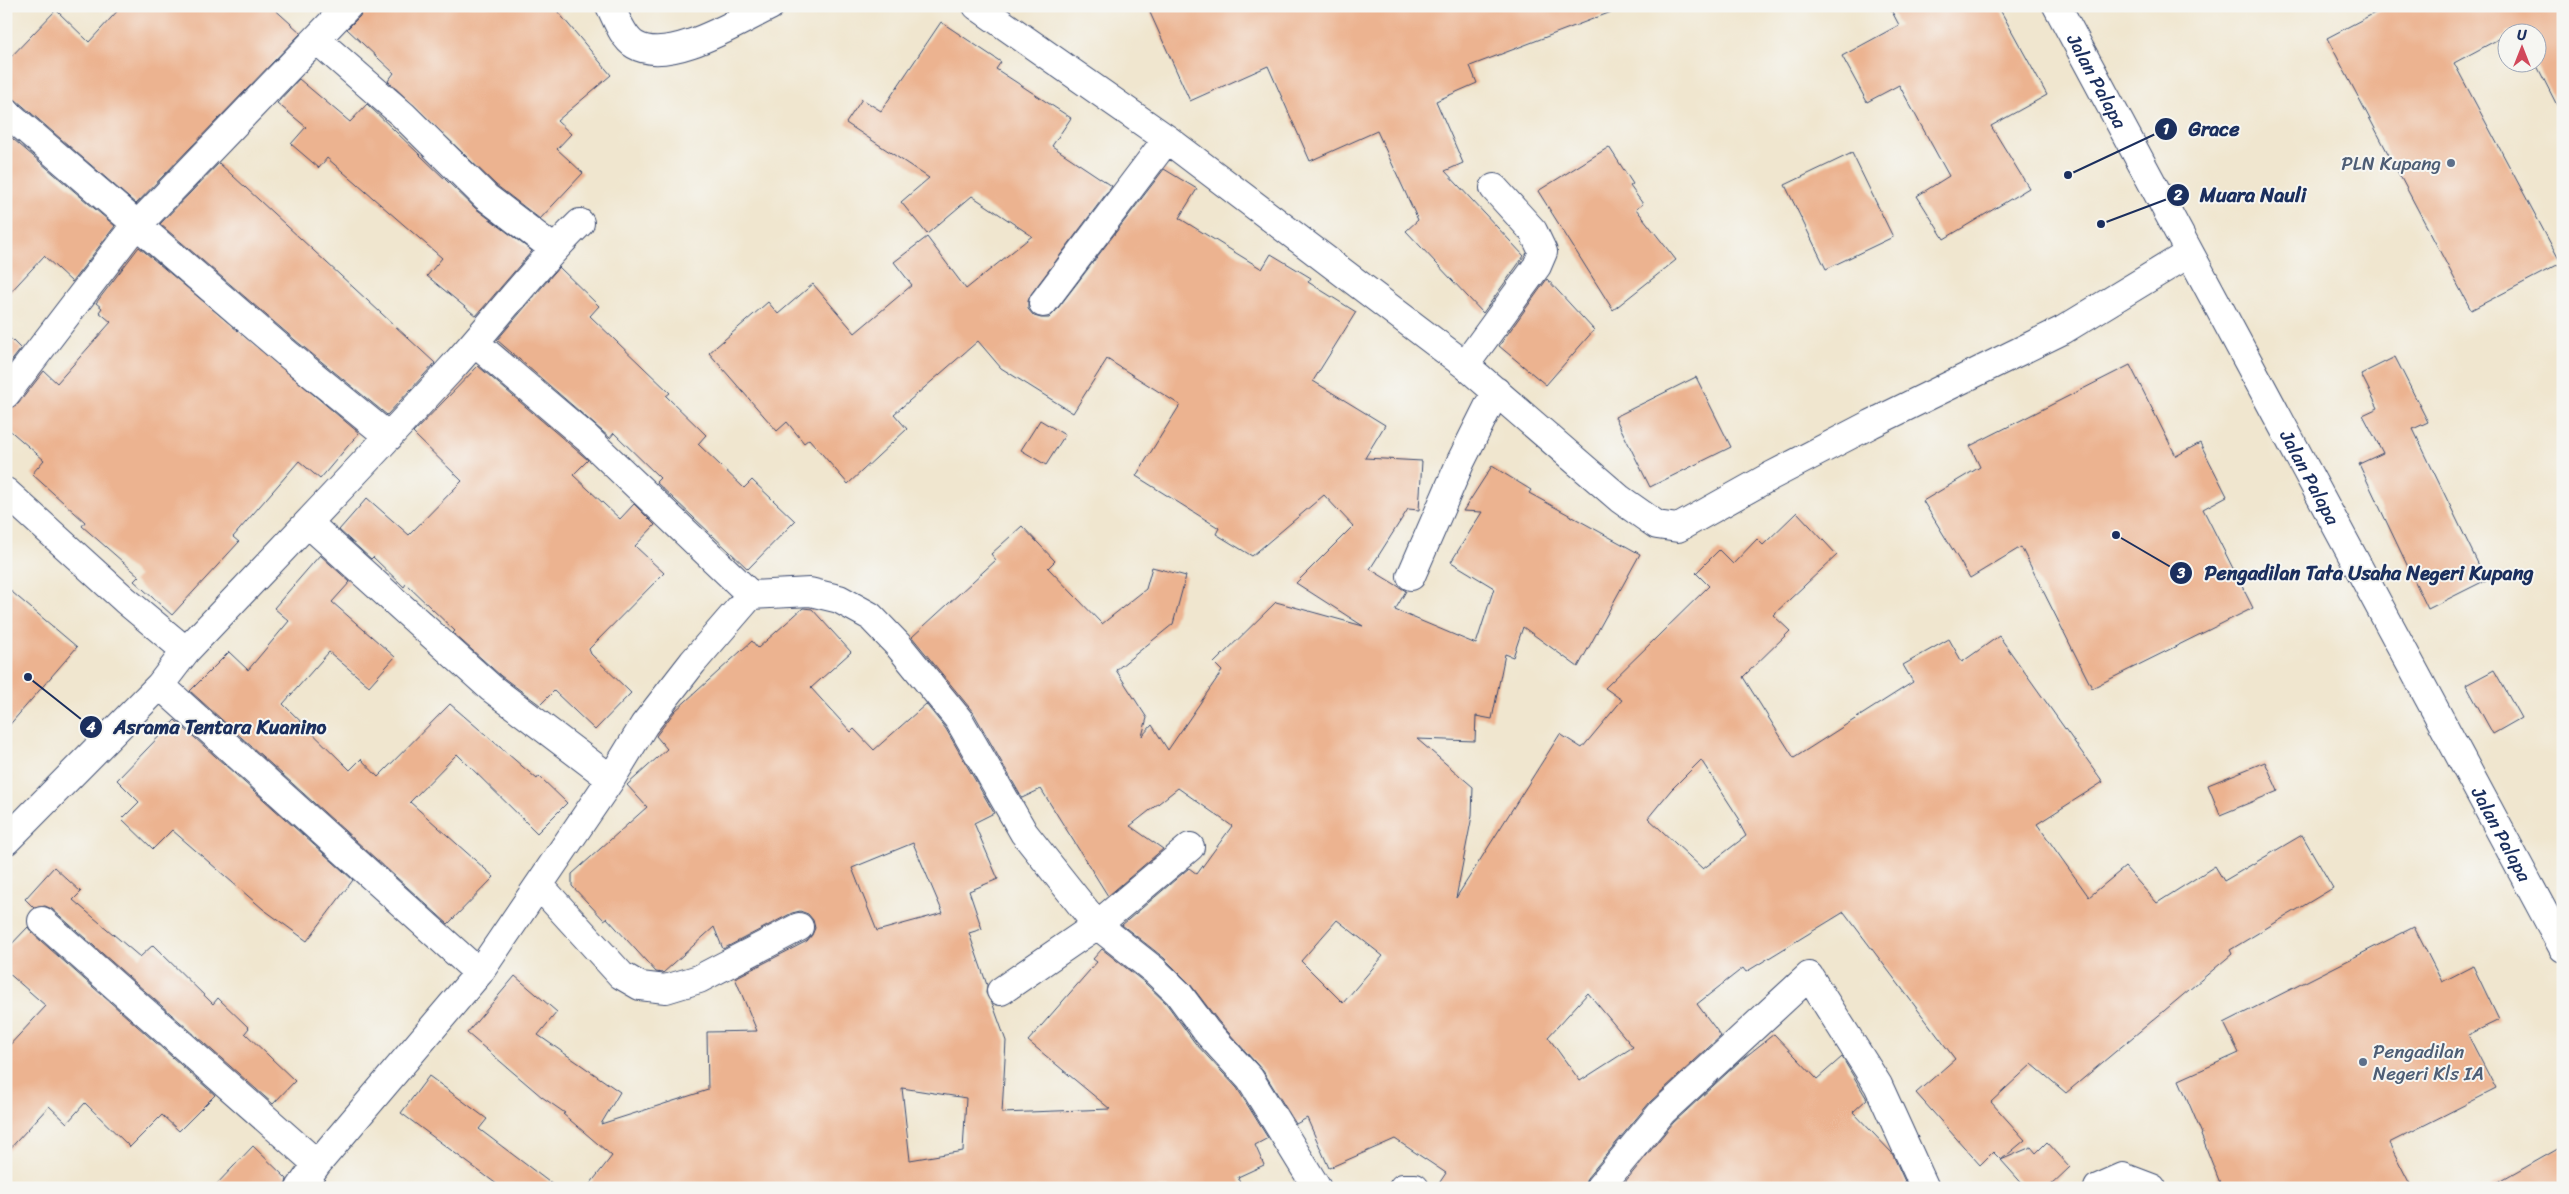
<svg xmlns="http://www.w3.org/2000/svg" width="2569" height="1194" font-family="Sriracha,sans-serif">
  <rect width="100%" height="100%" fill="#f6f6f2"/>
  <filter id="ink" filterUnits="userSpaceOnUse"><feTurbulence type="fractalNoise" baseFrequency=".02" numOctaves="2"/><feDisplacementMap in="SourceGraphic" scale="10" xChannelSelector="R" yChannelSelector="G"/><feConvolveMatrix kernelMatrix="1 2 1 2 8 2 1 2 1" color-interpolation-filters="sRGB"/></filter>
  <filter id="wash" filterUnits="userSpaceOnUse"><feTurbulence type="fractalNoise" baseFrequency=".0096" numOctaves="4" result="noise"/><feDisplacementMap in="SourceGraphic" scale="20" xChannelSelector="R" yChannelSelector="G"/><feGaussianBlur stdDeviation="1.12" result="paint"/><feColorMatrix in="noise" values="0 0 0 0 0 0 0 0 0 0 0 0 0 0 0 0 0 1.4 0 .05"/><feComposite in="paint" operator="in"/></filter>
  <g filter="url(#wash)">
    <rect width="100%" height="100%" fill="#f0e6cf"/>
    <g id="blocks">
      <path fill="#ecb390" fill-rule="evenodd" d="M 122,6 L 271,6 L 301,33 L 136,204 L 16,100 L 6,97 L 6,62 L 56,10 L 89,42 Z
        M 363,6 L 553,6 L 611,75 L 557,121 L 571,134 L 557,149 L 583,173 L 540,219 L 496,185 L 388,81 L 394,73 L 347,29 L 360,16 Z
        M 1147,6 L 1618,6 L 1619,9 L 1470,66 L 1477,83 L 1436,101 L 1463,163 L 1445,171 L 1524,256 L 1483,313 L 1406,231 L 1418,220 L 1377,131 L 1310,161 L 1268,66 L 1190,101 Z
        M 1889,6 L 1998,6 L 2047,95 L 1991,126 L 2029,188 L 1944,239 L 1917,196 L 1949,176 L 1899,85 L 1867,102 L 1842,56 L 1899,25 Z
        M 2388,6 L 2563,6 L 2563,117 L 2535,62 L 2536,32 L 2520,32 L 2518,29 L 2506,32 L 2506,35 L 2454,63 L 2561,263 L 2471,310 L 2327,38 Z
        M 941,22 L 1001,62 L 996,69 L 1071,118 L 1052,146 L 1112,186 L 1031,294 L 1028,301 L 1028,309 L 1034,316 L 1041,318 L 1049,318 L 1055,312 L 1164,169 L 1197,189 L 1179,218 L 1262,269 L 1271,254 L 1311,278 L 1308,282 L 1356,312 L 1313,381 L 1385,425 L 1365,458 L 1422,461 L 1419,510 L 1408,509 L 1370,569 L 1406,591 L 1395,610 L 1476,644 L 1494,588 L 1451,562 L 1482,512 L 1463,511 L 1492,466 L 1531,490 L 1529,493 L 1640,554 L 1578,667 L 1523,627 L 1513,657 L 1505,654 L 1492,719 L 1476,716 L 1475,741 L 1417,739 L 1473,787 L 1472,816 L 1456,898 L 1560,734 L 1582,748 L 1622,700 L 1605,688 L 1709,586 L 1696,573 L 1719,550 L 1733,564 L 1757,539 L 1763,545 L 1797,512 L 1837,555 L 1773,615 L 1790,631 L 1743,677 L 1794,758 L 1913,682 L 1903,665 L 1949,639 L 1962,662 L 1999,636 L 2103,782 L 2037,824 L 2089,897 L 2125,867 L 2157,903 L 2215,866 L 2224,881 L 2302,835 L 2333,888 L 2230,950 L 2232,954 L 2066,1093 L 2032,1064 L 1991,1102 L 2025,1140 L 2001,1160 L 1993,1152 L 1980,1165 L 1916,1093 L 1955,1059 L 1844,912 L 1746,972 L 1743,968 L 1697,1004 L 1721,1036 L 1650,1102 L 1587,1178 L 1584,1188 L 1436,1188 L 1446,1173 L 1395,1139 L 1329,1168 L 1307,1118 L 1296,1124 L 1263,1071 L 1219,1022 L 1190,984 L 1164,958 L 1122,925 L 1189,868 L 1197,874 L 1232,826 L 1178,788 L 1130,826 L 1163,849 L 1108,896 L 1041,789 L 1022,798 L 973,712 L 912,637 L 996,560 L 991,554 L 1022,526 L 1055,561 L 1048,568 L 1102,624 L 1146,589 L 1152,567 L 1186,576 L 1173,624 L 1116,670 L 1147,718 L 1142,736 L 1152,725 L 1168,750 L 1222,671 L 1214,663 L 1276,602 L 1363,626 L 1296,583 L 1353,526 L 1324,495 L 1252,556 L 1216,534 L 1219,528 L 1136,476 L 1180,405 L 1107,359 L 1073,413 L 1001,368 L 978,341 L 894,414 L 907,429 L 848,484 L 809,439 L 804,443 L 787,422 L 777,431 L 709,353 L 768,302 L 778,314 L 813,284 L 855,333 L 912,285 L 894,262 L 927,237 L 966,289 L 1032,236 L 972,196 L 927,234 L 901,202 L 929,178 L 846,123 L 862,99 L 881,111 ZM 1701,760 L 1740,820 L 1738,821 L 1746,836 L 1703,869 L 1648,818 L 1671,790 ZM 1337,920 L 1383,956 L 1343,1003 L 1301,961 ZM 1588,993 L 1633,1047 L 1580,1081 L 1548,1037 Z
        M 299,79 L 350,122 L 367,104 L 475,208 L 532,251 L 476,316 L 427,276 L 442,258 L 327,158 L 319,168 L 291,144 L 306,127 L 277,103 Z
        M 6,133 L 115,226 L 72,282 L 44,256 L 6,297 Z
        M 1609,147 L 1633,184 L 1630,186 L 1643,204 L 1636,209 L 1676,260 L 1613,310 L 1538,191 Z
        M 1852,153 L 1893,237 L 1826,269 L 1785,185 Z
        M 219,163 L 435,363 L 387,415 L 295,340 L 160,224 Z
        M 139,247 L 359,433 L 320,479 L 299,461 L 233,537 L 239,542 L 172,615 L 134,581 L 139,576 L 82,526 L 85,522 L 32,474 L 44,460 L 6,427 L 6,409 L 18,404 L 44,371 L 57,383 L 111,322 L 99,312 L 102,308 L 96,303 Z
        M 559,267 L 599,306 L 590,316 L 670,393 L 666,396 L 706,435 L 698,444 L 744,488 L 752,480 L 795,521 L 748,569 L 656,482 L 660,478 L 614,433 L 610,438 L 497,340 Z
        M 1547,279 L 1594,330 L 1546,385 L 1499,346 Z
        M 6,334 L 21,349 L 6,368 Z
        M 2395,357 L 2428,422 L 2413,429 L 2486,580 L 2428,609 L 2359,464 L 2383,453 L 2363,415 L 2378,408 L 2361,374 Z
        M 2130,365 L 2176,456 L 2200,443 L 2227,496 L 2203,509 L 2253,608 L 2092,688 L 2021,547 L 1970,578 L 1923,501 L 1980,467 L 1970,446 Z
        M 478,366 L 588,460 L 573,475 L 620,519 L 634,504 L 655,525 L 635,546 L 664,573 L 589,649 L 591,654 L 631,693 L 595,730 L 554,691 L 540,705 L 501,676 L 453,633 L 455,631 L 406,584 L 404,587 L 373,557 L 371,559 L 339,530 L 367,498 L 409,535 L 462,481 L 413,433 Z
        M 1696,377 L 1731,447 L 1650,487 L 1615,417 Z
        M 1040,420 L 1065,435 L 1046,465 L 1021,450 Z
        M 320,555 L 350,582 L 332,602 L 395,657 L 369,686 L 329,652 L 283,704 L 350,770 L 361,759 L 378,777 L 450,704 L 537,779 L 539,776 L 567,803 L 537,833 L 457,754 L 410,802 L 494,877 L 448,924 L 190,691 L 229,652 L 248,670 L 289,621 L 274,608 Z
        M 6,587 L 77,647 L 6,729 Z
        M 803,608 L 812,609 L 851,652 L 811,688 L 851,732 L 854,729 L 874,750 L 926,704 L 946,729 L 994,813 L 974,823 L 998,879 L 969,891 L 982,929 L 969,933 L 987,985 L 986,993 L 993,1005 L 1006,1041 L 1002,1113 L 1110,1109 L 1028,1041 L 1097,962 L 1093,959 L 1102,949 L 1144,982 L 1166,1003 L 1195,1043 L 1237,1088 L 1268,1138 L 1255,1145 L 1264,1165 L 1238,1177 L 1242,1188 L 587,1188 L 612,1156 L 563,1114 L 565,1113 L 542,1097 L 467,1033 L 515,976 L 557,1012 L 538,1035 L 620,1092 L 601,1124 L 708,1090 L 707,1032 L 757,1031 L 735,978 L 807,941 L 812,935 L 815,928 L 813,920 L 808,914 L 800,911 L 792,913 L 723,949 L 714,927 L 663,973 L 656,972 L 607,918 L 604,920 L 572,886 L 572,874 L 647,807 L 627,785 L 667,749 L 656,736 L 675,711 L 752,641 L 758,648 ZM 913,843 L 943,913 L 877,931 L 852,868 ZM 902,1088 L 966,1098 L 963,1151 L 910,1160 Z
        M 2494,670 L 2521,718 L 2493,734 L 2466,685 Z
        M 175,720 L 353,880 L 307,941 L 263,909 L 172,830 L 153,849 L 122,819 L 139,802 L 117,780 Z
        M 2265,762 L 2278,791 L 2220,815 L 2208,785 Z
        M 54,867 L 81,892 L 73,900 L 140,957 L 153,945 L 213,1004 L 218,998 L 249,1028 L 245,1033 L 295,1081 L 273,1104 L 52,909 L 45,906 L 34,908 L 25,899 Z
        M 28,927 L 32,933 L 215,1095 L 179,1131 L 162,1115 L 130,1147 L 85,1103 L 67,1123 L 49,1106 L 6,1153 L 6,1049 L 46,1006 L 6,971 L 6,950 Z
        M 2414,927 L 2442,982 L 2473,966 L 2499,1020 L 2468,1035 L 2496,1089 L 2389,1143 L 2412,1188 L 2222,1188 L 2201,1135 L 2202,1134 L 2179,1080 L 2239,1053 L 2224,1023 Z
        M 1774,1034 L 1817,1079 L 1842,1057 L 1867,1099 L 1853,1112 L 1892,1153 L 1908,1188 L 1620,1188 L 1673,1123 L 1740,1061 Z
        M 429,1076 L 487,1119 L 479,1129 L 557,1188 L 502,1188 L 401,1113 Z
        M 2047,1142 L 2070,1167 L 2048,1188 L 2026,1188 L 2001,1160 L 2031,1147 L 2036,1153 Z
        M 253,1146 L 287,1179 L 285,1188 L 213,1188 Z
        M 2563,1146 L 2563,1188 L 2489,1188 Z"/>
    </g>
  </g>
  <g filter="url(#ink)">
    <use href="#blocks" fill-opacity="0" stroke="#3b4a6f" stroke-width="1"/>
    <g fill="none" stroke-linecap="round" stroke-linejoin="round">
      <g stroke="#3b4a6f" stroke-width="30">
        <path id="minor" d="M 610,6 C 616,18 623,38 635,45 C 669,65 737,22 770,6
          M 977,6 L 1167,139 L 1465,365 L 1620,499 L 1657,525 L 1678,528 L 1771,476 L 1871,424 L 2063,330 L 2188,254
          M 317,40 L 403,115 L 486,197 L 554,249
          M 6,112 L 285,352 L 389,437
          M 1043,303 L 1167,139
          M 475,343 L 587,438 L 751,595
          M 1465,365 L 1537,266 L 1543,252 L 1533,231 L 1494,188
          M 6,394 L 127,236 L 348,6
          M 6,492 L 125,600 L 186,651
          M 308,523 L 491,688 L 611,779
          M 1411,576 L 1461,461 L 1496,391
          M 160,685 L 479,973
          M 6,841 L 160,685 L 186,651 C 274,558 364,465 450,370 C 494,322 533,269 580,223
          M 539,885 L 621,975 L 640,986 L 666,989 L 699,979 L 799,927
          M 42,921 L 317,1164
          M 1001,991 L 1097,925 L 1154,970 L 1178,993 L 1207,1032 L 1250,1079 L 1317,1188
          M 300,1188 L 317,1164 L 479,973 L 611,779 L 644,725 L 693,662 L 751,595 L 810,592 L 839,599 L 870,616 L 898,645 L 959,720 L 1024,833 L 1097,925 L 1190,847
          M 1403,1188 L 1415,1188
          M 1599,1188 L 1662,1112 L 1809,976 L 1878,1085 L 1925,1188
          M 2098,1188 L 2123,1177 L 2152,1188"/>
      </g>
      <g stroke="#3b4a6f" stroke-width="30">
        <g id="secondary">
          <path id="s1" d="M 2057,6 L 2563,948"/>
        </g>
      </g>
      <use href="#minor" stroke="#fff" stroke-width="28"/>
      <use href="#secondary" stroke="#fff" stroke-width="28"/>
    </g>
  </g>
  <g fill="#5c6f8a" stroke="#f6f6f2" stroke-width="2">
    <circle cx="2451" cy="163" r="5"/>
    <circle cx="2363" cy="1062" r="5"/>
  </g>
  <g text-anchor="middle" stroke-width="4" stroke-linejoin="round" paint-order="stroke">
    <g font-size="19" fill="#1b2f5e" stroke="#f6f6f2">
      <text dy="7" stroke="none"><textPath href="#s1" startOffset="85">Jalan Palapa</textPath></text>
      <text dy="7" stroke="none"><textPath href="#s1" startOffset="535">Jalan Palapa</textPath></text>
      <text dy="7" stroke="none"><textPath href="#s1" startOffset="940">Jalan Palapa</textPath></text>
    </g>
    <g font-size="19" fill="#4e5e75" stroke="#f6f6f2" text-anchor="end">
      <text x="2441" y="170">PLN Kupang</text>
      <text x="2373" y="1058" text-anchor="start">Pengadilan<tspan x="2373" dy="22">Negeri Kls IA</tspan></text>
    </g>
  </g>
  <path fill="none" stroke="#1b2f5e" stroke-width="2" d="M2068 175L2166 129M2101 224L2178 195M2116 535L2181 573M28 677L91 727"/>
  <g fill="#1b2f5e" stroke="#f6f6f2" stroke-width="2">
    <circle cx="2068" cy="175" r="5"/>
    <circle cx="2101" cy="224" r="5"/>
    <circle cx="2116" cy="535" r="5"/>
    <circle cx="28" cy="677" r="5"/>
    <circle cx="2166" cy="129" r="12"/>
    <circle cx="2178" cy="195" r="12"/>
    <circle cx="2181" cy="573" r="12"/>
    <circle cx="91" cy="727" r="12"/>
  </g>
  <g font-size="15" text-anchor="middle" font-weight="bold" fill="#fff">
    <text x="2166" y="134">1</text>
    <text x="2178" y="200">2</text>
    <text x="2181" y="578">3</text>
    <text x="91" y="732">4</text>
  </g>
  <g font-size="20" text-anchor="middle" font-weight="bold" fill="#1b2f5e" stroke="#f6f6f2" stroke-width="4" stroke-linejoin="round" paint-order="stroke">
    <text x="2214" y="136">Grace</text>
    <text x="2253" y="202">Muara Nauli</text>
    <text x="2369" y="580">Pengadilan Tata Usaha Negeri Kupang</text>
    <text x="220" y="734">Asrama Tentara Kuanino</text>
  </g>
  <rect width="2569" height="1194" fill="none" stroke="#f6f6f2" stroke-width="25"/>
  <g transform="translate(2522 48)"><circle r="24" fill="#f6f6f2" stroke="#9ea6b7"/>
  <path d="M0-4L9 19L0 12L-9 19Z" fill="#d1495b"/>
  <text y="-8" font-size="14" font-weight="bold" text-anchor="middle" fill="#1b2f5e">U</text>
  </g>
</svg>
